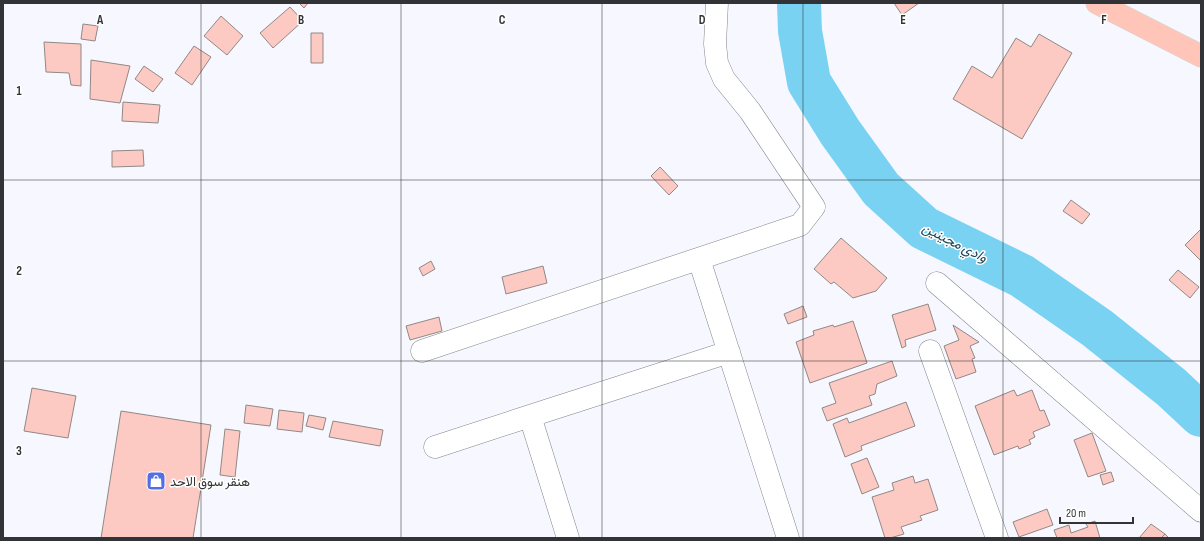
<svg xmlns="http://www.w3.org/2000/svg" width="1204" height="541" font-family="'Sofia Sans Condensed',Vazirmatn,sans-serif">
  <rect width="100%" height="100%" fill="#f7f8ff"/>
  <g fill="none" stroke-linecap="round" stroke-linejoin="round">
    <path stroke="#7ad2f3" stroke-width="44" d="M 799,3 L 800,31 L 809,82 L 840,132 L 881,189 L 924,228 L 1022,276 L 1097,328 L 1171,387 L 1201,415"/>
  </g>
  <path fill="#fccac2" stroke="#918886" d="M 299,3 L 308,3 L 304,8 Z
    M 894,3 L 919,3 L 902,15 Z
    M 290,7 L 303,21 L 273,48 L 260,33 Z
    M 221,16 L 243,36 L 227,55 L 204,36 Z
    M 83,24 L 98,26 L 95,41 L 81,39 Z
    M 311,33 L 323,33 L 323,63 L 311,63 Z
    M 1039,34 L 1072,53 L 1022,139 L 953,99 L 972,66 L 992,78 L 1016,38 L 1031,47 Z
    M 44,42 L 81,44 L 81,86 L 71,85 L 69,73 L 46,72 Z
    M 194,46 L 211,57 L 192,85 L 175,73 Z
    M 91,60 L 130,66 L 120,103 L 90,99 Z
    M 144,66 L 163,79 L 153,92 L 135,79 Z
    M 123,102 L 160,105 L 158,123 L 122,121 Z
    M 143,150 L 144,166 L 112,167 L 112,151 Z
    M 660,167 L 678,186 L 669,195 L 651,176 Z
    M 1071,200 L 1090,214 L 1082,224 L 1063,211 Z
    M 1201,229 L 1201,261 L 1185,245 Z
    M 841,238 L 887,278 L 876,291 L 853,298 L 834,282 L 831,284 L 814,269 Z
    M 431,261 L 435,269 L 423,276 L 419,268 Z
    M 543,266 L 547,283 L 506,294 L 502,277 Z
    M 1178,270 L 1199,287 L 1190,298 L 1169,280 Z
    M 928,304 L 936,330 L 905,340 L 906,346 L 902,348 L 892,315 Z
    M 803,306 L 807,317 L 788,324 L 784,314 Z
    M 439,317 L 442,331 L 410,340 L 406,326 Z
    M 853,321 L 867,363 L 810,383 L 796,342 L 814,335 L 813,331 L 833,325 L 834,327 Z
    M 953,325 L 979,342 L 970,346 L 975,358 L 972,359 L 976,372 L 956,379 L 944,346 L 959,340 Z
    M 892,361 L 897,376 L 877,384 L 875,394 L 869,396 L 872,405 L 827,421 L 822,408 L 836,403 L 829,383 Z
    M 32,388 L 76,396 L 68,438 L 24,431 Z
    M 1014,390 L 1017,396 L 1032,390 L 1040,411 L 1044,410 L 1050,425 L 1033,432 L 1035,437 L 1029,440 L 1031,444 L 1019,449 L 1018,446 L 994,455 L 975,406 Z
    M 906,402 L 915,426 L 861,446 L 862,450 L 845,457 L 833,424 L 847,418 L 849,423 Z
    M 246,405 L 273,409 L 270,426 L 244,423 Z
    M 279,410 L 304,413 L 302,432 L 277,429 Z
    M 121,411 L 211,425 L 193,538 L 101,538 Z
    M 309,415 L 326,418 L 323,430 L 306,426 Z
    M 333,421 L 383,430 L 380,446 L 329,437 Z
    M 225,429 L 240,431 L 235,477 L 220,475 Z
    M 1092,433 L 1106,471 L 1088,477 L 1074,440 Z
    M 867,458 L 879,487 L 862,494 L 851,464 Z
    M 1111,472 L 1114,481 L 1103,485 L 1100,475 Z
    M 913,476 L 915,483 L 928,479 L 938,510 L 920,516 L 922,520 L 901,527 L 904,534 L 890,538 L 885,538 L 872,497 L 894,490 L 892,483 Z
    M 1047,509 L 1053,525 L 1019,537 L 1013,522 Z
    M 1095,521 L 1100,538 L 1057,538 L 1054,530 L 1069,525 L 1071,533 L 1088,527 L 1086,524 Z
    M 1151,524 L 1165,534 L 1161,538 L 1139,538 Z
    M 1165,534 L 1169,538 L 1161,538 Z"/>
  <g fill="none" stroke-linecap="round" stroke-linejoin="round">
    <g stroke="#82848b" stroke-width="23">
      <path id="minor" d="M 699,259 L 788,538
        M 937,283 L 1201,511
        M 422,351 L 800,225 L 814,207 L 750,111 L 724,79 L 717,63 L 715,44 L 717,3
        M 930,351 L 997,538
        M 435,447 L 530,416
        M 568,538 L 530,416 L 729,352"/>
    </g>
    <g stroke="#d6d6d7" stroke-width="23">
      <path id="primary" d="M 1097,3 L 1201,56"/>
    </g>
    <use href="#minor" stroke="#fff" stroke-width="22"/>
    <use href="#primary" stroke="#fec5b8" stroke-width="22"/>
  </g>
  <path fill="none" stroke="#323336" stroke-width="1" stroke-opacity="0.55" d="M 201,3 L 201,538M 401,3 L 401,538M 602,3 L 602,538M 803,3 L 803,538M 1003,3 L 1003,538M 3,180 L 1201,180M 3,361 L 1201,361"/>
  <defs>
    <g id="shop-square" transform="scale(1)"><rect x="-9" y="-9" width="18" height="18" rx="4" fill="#536fe4" stroke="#fff"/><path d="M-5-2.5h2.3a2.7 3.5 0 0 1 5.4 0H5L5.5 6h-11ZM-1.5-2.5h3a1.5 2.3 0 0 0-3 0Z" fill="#fff"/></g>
  </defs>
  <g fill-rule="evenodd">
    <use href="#shop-square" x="156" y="481"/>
  </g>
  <g text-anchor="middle" stroke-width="3" stroke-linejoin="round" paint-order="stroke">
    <g font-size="13" fill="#323336" stroke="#fff" text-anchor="start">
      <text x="170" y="486">هنقر سوق الاحد</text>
    </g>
    <g font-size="14" font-style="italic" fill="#1e4654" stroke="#fff">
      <text transform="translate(955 242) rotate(27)" y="5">وادي مجينين</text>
    </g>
  </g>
  <g font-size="13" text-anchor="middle" font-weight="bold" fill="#323336" stroke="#fff" stroke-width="3" stroke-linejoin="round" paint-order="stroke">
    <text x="100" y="24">A</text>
    <text x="301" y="24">B</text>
    <text x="502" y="24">C</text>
    <text x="702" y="24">D</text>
    <text x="903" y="24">E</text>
    <text x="1104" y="24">F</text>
    <text x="19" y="95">1</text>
    <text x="19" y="275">2</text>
    <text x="19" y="455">3</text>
  </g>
  <rect width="1204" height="541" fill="none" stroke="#323336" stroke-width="8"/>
  <path d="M1060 517v6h73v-6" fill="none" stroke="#323336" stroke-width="2"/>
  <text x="1066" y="517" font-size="12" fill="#323336" stroke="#ffffff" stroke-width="3" paint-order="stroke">20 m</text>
</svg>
